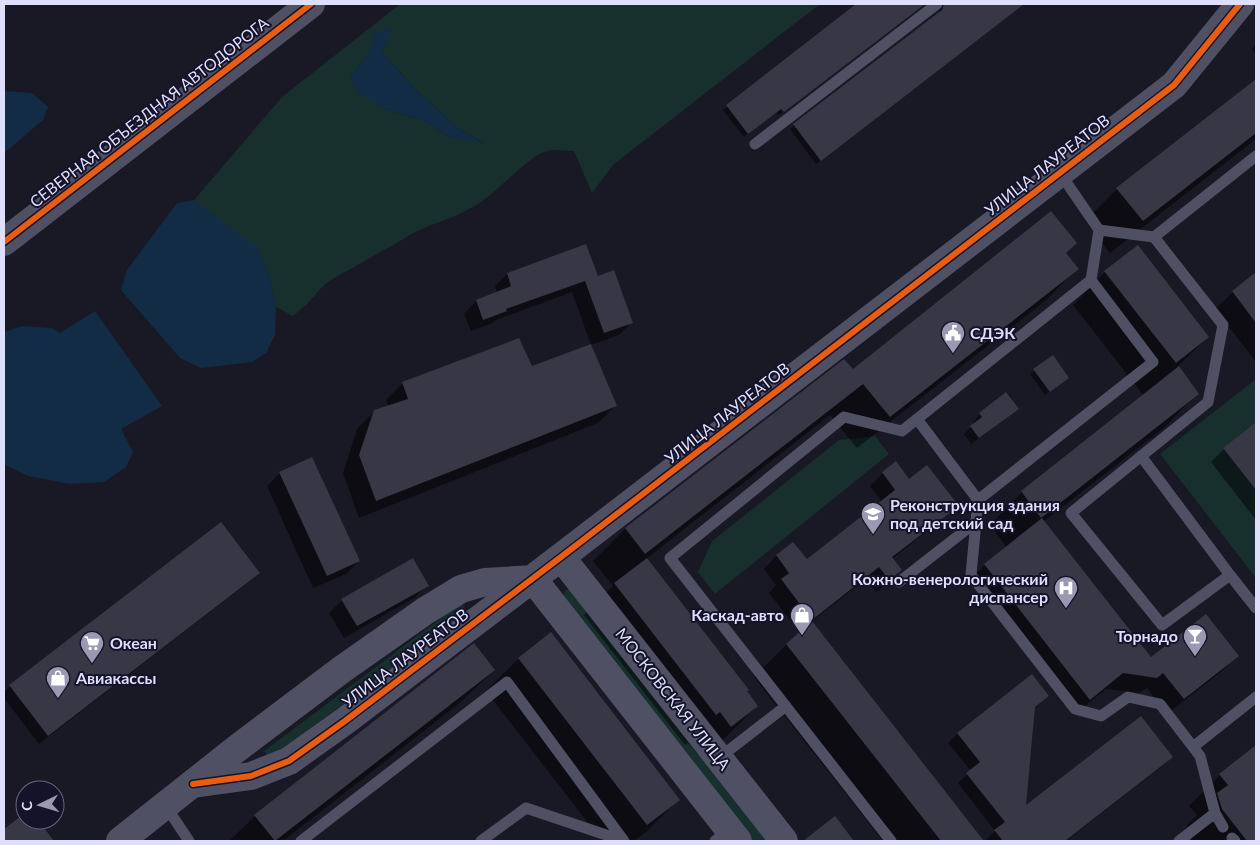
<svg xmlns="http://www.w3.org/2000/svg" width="1260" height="845" font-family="Lato,sans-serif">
  <rect width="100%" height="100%" fill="#191825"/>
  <path fill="#172f2d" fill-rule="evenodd" d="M 400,4 L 820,4 L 613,165 L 592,193 L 574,151 C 565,151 556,149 547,151 C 531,156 520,170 507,180 C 496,190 484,201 471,208 C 449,221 423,225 402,240 L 331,280 L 324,285 L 306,305 L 293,316 L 276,307 L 269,276 L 194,200 L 282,97 ZM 392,27 L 382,52 L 414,88 L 459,129 L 483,143 L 449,137 L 423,120 L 384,109 L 350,77 L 369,53 Z
    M 1256,379 L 1256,422 L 1223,448 L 1256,490 L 1256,578 L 1160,454 Z
    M 875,436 L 889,454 L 715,594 L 698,572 L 712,541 L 839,440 Z
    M 570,589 L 775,841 L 750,841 L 562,597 L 566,590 Z
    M 461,603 L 467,611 L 270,759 L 264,751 Z"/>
  <path fill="#132c46" d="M 393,27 L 382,52 L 414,88 L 459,129 L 484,144 L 449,137 L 423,120 L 384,109 L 358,93 L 350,77 L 369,53 L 374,33 Z
    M 4,91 L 32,93 L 48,107 L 43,120 L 4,153 Z
    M 194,200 L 259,249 L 269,276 L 276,307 L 275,335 L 266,353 L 252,362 L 201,368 L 180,358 L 121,290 L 127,270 L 177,203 Z
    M 95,311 L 162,406 L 121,429 L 133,452 L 126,467 L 104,482 L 70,484 L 28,476 L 6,465 L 4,465 L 4,332 L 23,326 L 51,328 L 60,333 Z"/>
  <path fill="#0007" d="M 858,4 L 924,4 L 779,115 L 776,112 L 744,137 L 723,110 Z
    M 939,4 L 1023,4 L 816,164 L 790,129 L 939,14 L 941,8 Z
    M 1256,44 L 1256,55 L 1252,49 Z
    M 1256,80 L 1256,139 L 1110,253 L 1085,221 L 1117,189 Z
    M 1138,247 L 1208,337 L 1177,367 L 1197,394 L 1165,427 L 1043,522 L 1151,659 L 1237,656 L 1221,672 L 1167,714 L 1147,688 L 1139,693 L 1106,689 L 1074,715 L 969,581 L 985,565 L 1007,548 L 990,525 L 1022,492 L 1144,396 L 1073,305 L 1105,272 Z
    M 1064,253 L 1077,269 L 1045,301 L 857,448 L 830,415 L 646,559 L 757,706 L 726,737 L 700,757 L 688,743 L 685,745 L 584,615 L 613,586 L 593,561 L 625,529 L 844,360 L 852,371 Z
    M 1256,273 L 1256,362 L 1215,309 L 1233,292 Z
    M 507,274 L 597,278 L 631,323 L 619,335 L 591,345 L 615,406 L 598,423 L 359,518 L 343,473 L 357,429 L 375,411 L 388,407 L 386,400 L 403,383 L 531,367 L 591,345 L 572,292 L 496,320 L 493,323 L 471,331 L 464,314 L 476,301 L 497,293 L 495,286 Z
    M 1052,357 L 1068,378 L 1045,395 L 1030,374 Z
    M 1017,408 L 1009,416 L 971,444 L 964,434 L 974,424 L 973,422 L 980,414 Z
    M 1256,424 L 1256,520 L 1211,462 L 1224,449 Z
    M 896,463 L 909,481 L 957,506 L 944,518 L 892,559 L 901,570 L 888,583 L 876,592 L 866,579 L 811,622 L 981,840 L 980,841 L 883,841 L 754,677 L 786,645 L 800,633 L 769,593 L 776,585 L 764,569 L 776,556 L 793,543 L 806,561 L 882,502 L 870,486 L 883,473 Z
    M 280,473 L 359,561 L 346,574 L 313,588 L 267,486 Z
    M 221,523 L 259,573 L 250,581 L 39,744 L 4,698 L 4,692 L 10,686 Z
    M 427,585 L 414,598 L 344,638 L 329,613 L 342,600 Z
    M 519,658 L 678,800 L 646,832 L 634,841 L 602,841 L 486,691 Z
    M 494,670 L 461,702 L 283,841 L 229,841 L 255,816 Z
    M 1031,676 L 1048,696 L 1034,709 L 1025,808 L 1171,757 L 1162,766 L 1066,841 L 987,841 L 986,840 L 995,831 L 958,783 L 971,771 L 948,743 L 957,734 Z
    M 1256,747 L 1256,841 L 1192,841 L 1187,825 L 1197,815 L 1189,806 L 1220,775 Z
    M 25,814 L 25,820 L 36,820 L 49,837 L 45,841 L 4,841 L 4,831 Z"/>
  <path fill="#383746" d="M 856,4 L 925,4 L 784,112 L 781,109 L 748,134 L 726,105 Z
    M 944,4 L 1024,4 L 821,161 L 793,124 L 942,10 Z
    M 1256,79 L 1256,133 L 1143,221 L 1116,188 Z
    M 1051,211 L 1077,243 L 1066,253 L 1079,269 L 890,417 L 863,384 L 645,554 L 625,528 L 844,359 L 853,369 Z
    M 586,244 L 598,276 L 614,270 L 633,323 L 604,333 L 585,281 L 506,309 L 507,311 L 483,320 L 476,300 L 511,286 L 507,273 Z
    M 1138,245 L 1209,337 L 1176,363 L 1104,271 Z
    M 1256,272 L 1256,323 L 1232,291 Z
    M 519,338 L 532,366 L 591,344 L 617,406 L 376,501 L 359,455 L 374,410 L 408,399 L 402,382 Z
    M 1053,355 L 1069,378 L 1050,392 L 1033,369 Z
    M 1179,366 L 1199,394 L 1041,518 L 1021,491 Z
    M 1006,392 L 1019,409 L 979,438 L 970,426 L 982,417 L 979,413 Z
    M 1256,422 L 1256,490 L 1223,448 Z
    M 312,457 L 360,561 L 327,576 L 279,472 Z
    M 896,461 L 909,479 L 927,465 L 959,506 L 892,557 L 902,570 L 889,580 L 879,567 L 812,620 L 781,579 L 789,573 L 776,555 L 793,542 L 807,559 L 895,490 L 882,472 Z
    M 1042,518 L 1151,657 L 1206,614 L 1239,656 L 1184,699 L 1163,673 L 1157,678 L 1123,673 L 1090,700 L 984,564 Z
    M 221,522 L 260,573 L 48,736 L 9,685 Z
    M 413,558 L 429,586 L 357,626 L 341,599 Z
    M 647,558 L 749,690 L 747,691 L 758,706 L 731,727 L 720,712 L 716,715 L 614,583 Z
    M 812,621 L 919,758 L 984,841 L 941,841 L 786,644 Z
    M 551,632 L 680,800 L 647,825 L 518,658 Z
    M 474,643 L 495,670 L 275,841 L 254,815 Z
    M 1032,674 L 1049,696 L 1035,707 L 1026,805 L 1141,716 L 1173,757 L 1065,841 L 1003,841 L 994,830 L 1005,822 L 966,773 L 980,762 L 957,733 Z
    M 1256,745 L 1256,841 L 1247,841 L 1222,809 L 1217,793 L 1228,785 L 1219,774 Z
    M 25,813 L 25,820 L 38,820 L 54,841 L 4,841 L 4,829 Z
    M 835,816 L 854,841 L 803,841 Z"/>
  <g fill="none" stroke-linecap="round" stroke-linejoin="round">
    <path stroke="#4f5064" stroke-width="11" d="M 755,144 L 937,4
      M 1099,230 L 1154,237 L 1223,325 L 1208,402 L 1071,513 L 1162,625 L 1230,575
      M 1154,237 L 1256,156
      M 917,419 L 978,500 L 971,575 L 1075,709 L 1101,716 L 1128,697 L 1160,704 L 1200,756 L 1215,813 L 1223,827
      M 1141,456 L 1230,575 L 1256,608
      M 978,500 L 1153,362 L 1091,280
      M 899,582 L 976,522
      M 1193,747 L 1256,697
      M 719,758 L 786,706
      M 165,805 L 189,841
      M 1232,838 L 1235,841
      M 301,841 L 507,682 L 624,841
      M 481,841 L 526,808 L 624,841
      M 715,841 L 730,830
      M 891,841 L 670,558 L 844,417 L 902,431 L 1091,280 L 1099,230 L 1060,173
      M 1179,841 L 1215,813"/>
    <path stroke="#4f5064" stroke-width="28" d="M 4,242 L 311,4
      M 561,557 L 784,841
      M 533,579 L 738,841
      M 193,784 L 251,776 L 289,761 L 345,721 L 561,557 L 1174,85 L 1240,4
      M 120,841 L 235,750 L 341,670 L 425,611 L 461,589 L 485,582 L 533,579"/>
    <g stroke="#14132a" stroke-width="9">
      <path id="cycleway" d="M 4,242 L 311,4
        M 193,784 L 251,776 L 289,761 L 345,721 L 561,557 L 1174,85 L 1240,4"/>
    </g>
    <use href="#cycleway" stroke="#e95d12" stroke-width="6"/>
  </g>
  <defs>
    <g id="civic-pin" transform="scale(1.25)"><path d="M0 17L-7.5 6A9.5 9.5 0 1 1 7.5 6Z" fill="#9999b1" stroke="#14132a"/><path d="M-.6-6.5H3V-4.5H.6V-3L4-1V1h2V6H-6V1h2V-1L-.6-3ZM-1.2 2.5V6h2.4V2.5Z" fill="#fff"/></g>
    <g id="school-pin" transform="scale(1.25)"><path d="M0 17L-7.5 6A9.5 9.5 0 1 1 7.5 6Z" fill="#9999b1" stroke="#14132a"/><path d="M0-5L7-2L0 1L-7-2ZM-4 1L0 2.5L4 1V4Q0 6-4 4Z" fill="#fff"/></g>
    <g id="hospital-pin" transform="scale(1.25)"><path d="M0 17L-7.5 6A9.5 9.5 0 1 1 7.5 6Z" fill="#9999b1" stroke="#14132a"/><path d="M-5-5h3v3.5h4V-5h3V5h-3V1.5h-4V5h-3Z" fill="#fff"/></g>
    <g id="shop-pin" transform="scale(1.25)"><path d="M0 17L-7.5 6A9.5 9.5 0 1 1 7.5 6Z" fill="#9999b1" stroke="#14132a"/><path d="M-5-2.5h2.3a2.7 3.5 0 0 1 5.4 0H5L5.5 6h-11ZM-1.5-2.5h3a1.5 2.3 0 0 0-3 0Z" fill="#fff"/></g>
    <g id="bar-pin" transform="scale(1.25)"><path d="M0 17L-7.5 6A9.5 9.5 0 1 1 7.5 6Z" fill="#9999b1" stroke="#14132a"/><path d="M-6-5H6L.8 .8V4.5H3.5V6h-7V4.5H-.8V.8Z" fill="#fff"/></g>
    <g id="supermarket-pin" transform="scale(1.25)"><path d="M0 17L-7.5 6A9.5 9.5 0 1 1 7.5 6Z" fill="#9999b1" stroke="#14132a"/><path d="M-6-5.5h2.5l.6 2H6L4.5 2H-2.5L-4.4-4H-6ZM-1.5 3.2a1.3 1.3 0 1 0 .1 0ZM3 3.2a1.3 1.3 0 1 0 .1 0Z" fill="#fff"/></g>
  </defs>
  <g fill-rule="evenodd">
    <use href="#civic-pin" x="953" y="333"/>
    <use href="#school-pin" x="873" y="514"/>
    <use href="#hospital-pin" x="1066" y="588"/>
    <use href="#shop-pin" x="802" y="615"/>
    <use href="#bar-pin" x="1195" y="636"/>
    <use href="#supermarket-pin" x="92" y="643"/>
    <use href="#shop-pin" x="58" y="678"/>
  </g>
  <g text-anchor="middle" stroke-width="4" stroke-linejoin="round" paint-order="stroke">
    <g font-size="16" fill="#dedffc" stroke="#14132a">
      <text transform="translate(149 112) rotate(-38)" y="6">СЕВЕРНАЯ ОБЪЕЗДНАЯ АВТОДОРОГА</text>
      <text transform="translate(1047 165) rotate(-38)" y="6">УЛИЦА ЛАУРЕАТОВ</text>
      <text transform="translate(727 413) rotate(-38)" y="6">УЛИЦА ЛАУРЕАТОВ</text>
      <text transform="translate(405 658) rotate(-37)" y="6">УЛИЦА ЛАУРЕАТОВ</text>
      <text transform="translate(673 699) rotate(52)" y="6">МОСКОВСКАЯ УЛИЦА</text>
    </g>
    <g font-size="16" font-weight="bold" fill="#dedffc" stroke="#14132a" text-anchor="start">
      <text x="970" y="339">СДЭК</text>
      <text x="890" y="511">Реконструкция здания<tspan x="890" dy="18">под детский сад</tspan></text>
      <text x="1048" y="585" text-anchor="end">Кожно-венерологический<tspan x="1048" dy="18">диспансер</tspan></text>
      <text x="784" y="621" text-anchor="end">Каскад-авто</text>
      <text x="1178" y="642" text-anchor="end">Торнадо</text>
      <text x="110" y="649">Океан</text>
      <text x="76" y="684">Авиакассы</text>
    </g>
  </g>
  <rect width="1260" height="845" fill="none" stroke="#dedffc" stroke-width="10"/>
  <g transform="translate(40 805) rotate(265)"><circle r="24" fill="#14132a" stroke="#65657e"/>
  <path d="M0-4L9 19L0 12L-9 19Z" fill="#9999b1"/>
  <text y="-8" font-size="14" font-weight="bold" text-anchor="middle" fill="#dedffc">С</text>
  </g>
</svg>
